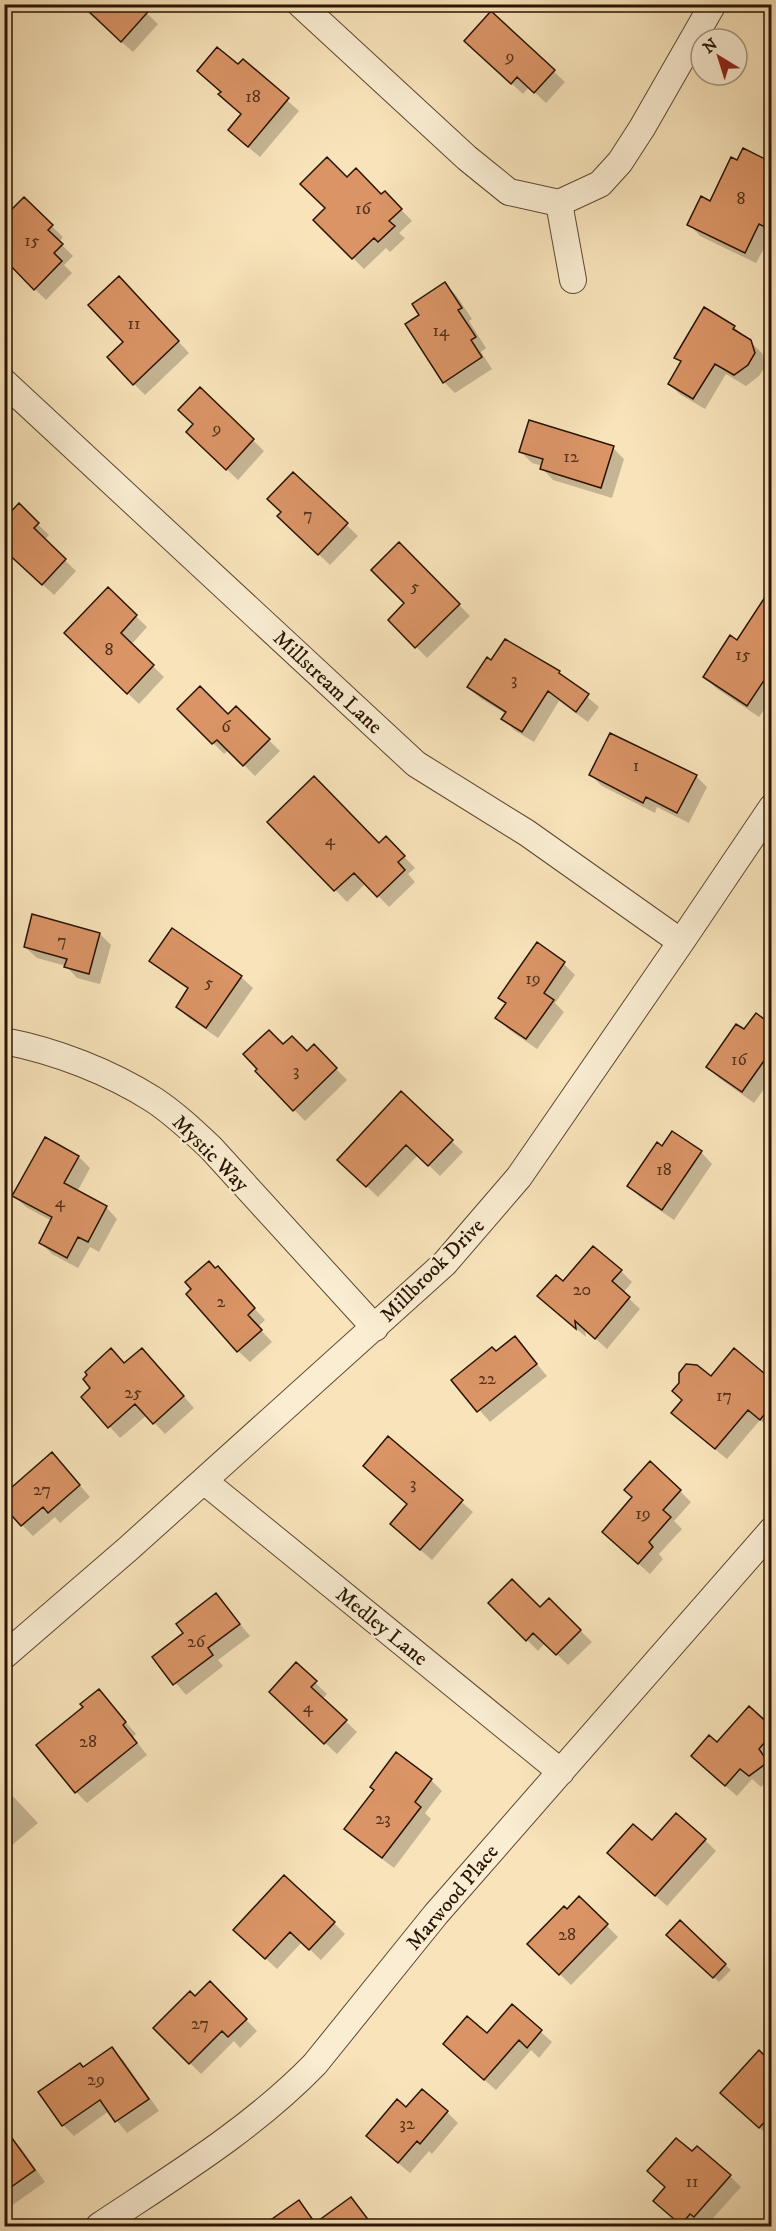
<svg xmlns="http://www.w3.org/2000/svg" width="776" height="2231" font-family="'IM FELL DW Pica',serif">
  <rect width="100%" height="100%" fill="#f8e3ba"/>
  <filter id="stains"><feTurbulence type="fractalNoise" baseFrequency=".00333" numOctaves="4"/><feColorMatrix values="0 0 0 0 .2 0 0 0 0 .09 0 0 0 0 .02 0 0 0 .5 -.17"/></filter>
  <radialGradient id="worn" r=".72"><stop offset=".6" stop-color="#630" stop-opacity="0"/><stop offset="1" stop-color="#630" stop-opacity=".3"/></radialGradient>
  <path fill="#0003" d="M 78,4 L 137,4 L 158,24 L 133,52 Z
    M 610,4 L 622,4 L 616,10 Z
    M 491,13 L 565,82 L 546,103 L 529,87 L 523,94 L 477,52 Z
    M 243,61 L 299,111 L 260,157 L 241,141 L 243,115 L 238,67 Z
    M 744,150 L 772,163 L 772,234 L 756,263 L 700,236 L 689,224 L 710,203 L 738,162 Z
    M 347,179 L 382,196 L 385,193 L 412,221 L 399,233 L 405,238 L 390,252 L 386,248 L 364,269 L 315,220 L 327,208 Z
    M 24,199 L 63,237 L 59,242 L 73,256 L 64,265 L 72,273 L 46,300 L 4,258 L 4,212 L 8,208 L 12,211 Z
    M 445,284 L 456,295 L 472,319 L 469,321 L 486,348 L 481,352 L 492,369 L 455,393 L 444,382 L 421,315 Z
    M 130,289 L 189,353 L 145,395 L 134,384 L 125,342 Z
    M 734,327 L 762,353 L 766,365 L 759,376 L 746,386 L 726,374 L 705,409 L 681,395 L 669,384 L 682,363 L 676,357 Z
    M 200,389 L 264,451 L 238,480 L 188,432 L 195,425 Z
    M 613,448 L 624,459 L 612,498 L 553,480 L 542,468 L 543,466 L 532,463 L 521,452 Z
    M 293,474 L 358,536 L 330,565 L 290,527 L 283,512 Z
    M 19,506 L 49,535 L 44,540 L 76,571 L 54,595 L 4,549 Z
    M 399,544 L 470,616 L 427,658 L 390,620 L 407,603 Z
    M 772,552 L 772,563 L 767,558 Z
    M 108,589 L 147,627 L 131,645 L 164,677 L 139,704 L 77,644 Z
    M 759,609 L 772,617 L 772,698 L 759,717 L 716,688 L 705,677 L 737,642 Z
    M 523,650 L 559,673 L 599,707 L 588,722 L 559,701 L 534,742 L 514,730 L 503,718 L 506,714 L 480,698 L 469,687 L 491,662 Z
    M 236,708 L 280,751 L 255,776 L 229,750 L 224,754 L 179,709 L 228,716 Z
    M 591,775 L 696,776 L 707,787 L 689,823 L 657,807 L 655,813 L 602,786 Z
    M 269,822 L 379,845 L 386,838 L 415,868 L 408,874 L 415,882 L 389,907 L 366,883 L 347,902 Z
    M 100,934 L 111,945 L 100,984 L 77,978 L 66,966 L 37,958 L 25,947 Z
    M 537,944 L 564,964 L 575,975 L 555,1003 L 564,1012 L 537,1049 L 508,1029 L 497,1018 L 507,1005 L 500,998 Z
    M 151,961 L 241,977 L 253,988 L 218,1038 L 189,1018 L 177,1007 L 189,990 L 163,972 Z
    M 756,1015 L 772,1025 L 772,1078 L 754,1103 L 719,1078 L 708,1067 L 744,1032 Z
    M 284,1046 L 307,1053 L 314,1046 L 347,1080 L 305,1121 L 257,1071 Z
    M 401,1093 L 463,1152 L 440,1176 L 418,1155 L 378,1197 L 339,1160 Z
    M 45,1139 L 79,1157 L 90,1168 L 77,1192 L 106,1207 L 117,1219 L 99,1252 L 90,1247 L 78,1268 L 52,1254 L 40,1242 L 52,1221 L 26,1207 L 14,1196 Z
    M 662,1148 L 701,1152 L 712,1164 L 674,1220 L 640,1197 L 629,1186 Z
    M 216,1270 L 229,1280 L 265,1320 L 258,1327 L 272,1342 L 250,1362 L 238,1351 Z
    M 621,1271 L 632,1282 L 623,1293 L 640,1309 L 607,1349 L 585,1329 L 586,1337 L 550,1307 L 563,1283 Z
    M 772,1287 L 772,1301 L 766,1295 Z
    M 515,1338 L 547,1376 L 490,1422 L 453,1380 L 496,1353 Z
    M 734,1351 L 772,1381 L 772,1430 L 760,1420 L 727,1459 L 684,1424 L 683,1400 L 711,1378 Z
    M 153,1361 L 194,1408 L 165,1434 L 147,1415 L 120,1438 L 83,1397 L 125,1365 Z
    M 389,1438 L 473,1512 L 432,1560 L 403,1535 L 408,1505 L 365,1466 Z
    M 63,1466 L 90,1497 L 60,1523 L 55,1517 L 33,1536 L 22,1525 Z
    M 680,1491 L 691,1502 L 674,1521 L 682,1529 L 659,1554 L 663,1559 L 650,1574 L 615,1543 Z
    M 216,1595 L 250,1636 L 218,1660 L 223,1666 L 186,1695 L 154,1657 L 185,1633 Z
    M 549,1600 L 592,1642 L 568,1665 L 545,1643 L 538,1651 L 490,1603 L 540,1609 Z
    M 297,1665 L 327,1694 L 322,1699 L 357,1732 L 337,1754 L 282,1703 Z
    M 99,1691 L 136,1734 L 133,1737 L 147,1755 L 87,1803 L 76,1792 Z
    M 749,1708 L 772,1728 L 772,1759 L 769,1761 L 772,1765 L 772,1779 L 761,1787 L 752,1779 L 737,1796 L 704,1767 L 717,1744 Z
    M 431,1780 L 442,1791 L 425,1813 L 431,1819 L 394,1868 L 357,1840 L 346,1829 Z
    M 7,1790 L 38,1823 L 4,1852 L 4,1792 Z
    M 705,1840 L 716,1851 L 667,1906 L 620,1864 L 652,1842 Z
    M 579,1898 L 618,1937 L 571,1985 L 529,1944 Z
    M 680,1922 L 731,1970 L 719,1982 L 668,1935 Z
    M 334,1923 L 345,1934 L 321,1960 L 302,1942 L 277,1969 L 235,1930 Z
    M 210,1983 L 257,2031 L 240,2048 L 234,2041 L 201,2074 L 155,2028 L 195,1998 Z
    M 512,2006 L 552,2042 L 539,2058 L 531,2050 L 496,2090 L 456,2055 L 487,2035 Z
    M 112,2049 L 123,2060 L 159,2111 L 127,2133 L 109,2111 L 74,2136 L 63,2125 L 84,2069 Z
    M 772,2056 L 772,2138 L 771,2138 L 733,2104 Z
    M 407,2109 L 447,2112 L 458,2123 L 432,2154 L 429,2151 L 410,2173 L 379,2147 Z
    M 10,2137 L 21,2148 L 45,2182 L 4,2211 L 4,2140 Z
    M 692,2154 L 730,2176 L 741,2187 L 706,2226 L 702,2224 L 700,2226 L 683,2226 L 667,2212 Z
    M 351,2199 L 374,2226 L 270,2226 L 268,2224 L 299,2202 L 317,2223 Z"/>
  <path fill="#da9466" stroke="#291302" stroke-width="1.5" d="M 81,4 L 155,4 L 121,42 Z
    M 491,11 L 555,70 L 534,93 L 517,77 L 511,84 L 464,41 Z
    M 217,47 L 238,64 L 243,59 L 289,98 L 248,147 L 228,130 L 241,114 L 218,94 L 221,92 L 197,71 Z
    M 743,148 L 771,162 L 771,213 L 765,227 L 759,224 L 745,253 L 687,225 L 701,196 L 710,201 L 731,157 L 737,160 Z
    M 327,157 L 347,177 L 356,168 L 381,194 L 385,191 L 402,209 L 389,221 L 395,226 L 378,242 L 374,238 L 352,259 L 313,220 L 325,208 L 300,184 Z
    M 24,197 L 53,225 L 48,230 L 63,244 L 54,253 L 62,261 L 34,290 L 4,259 L 4,217 Z
    M 119,276 L 179,341 L 133,385 L 107,357 L 123,342 L 88,305 Z
    M 445,282 L 462,308 L 458,310 L 476,337 L 471,340 L 482,357 L 443,383 L 405,324 L 419,315 L 412,304 Z
    M 704,307 L 735,326 L 733,329 L 751,340 L 755,353 L 748,365 L 734,375 L 715,364 L 693,399 L 668,384 L 681,361 L 674,358 Z
    M 200,387 L 254,439 L 226,470 L 186,432 L 193,424 L 178,410 Z
    M 529,420 L 614,446 L 601,488 L 540,469 L 543,459 L 519,452 Z
    M 293,472 L 348,523 L 318,555 L 277,516 L 281,512 L 267,499 Z
    M 19,503 L 39,523 L 34,528 L 66,559 L 42,585 L 4,550 L 4,519 Z
    M 399,542 L 460,604 L 415,648 L 388,620 L 404,603 L 371,570 Z
    M 108,587 L 137,615 L 121,633 L 154,665 L 127,694 L 64,633 Z
    M 771,588 L 771,670 L 747,706 L 703,677 L 730,635 L 737,640 Z
    M 505,639 L 560,671 L 559,673 L 589,694 L 576,712 L 548,691 L 522,732 L 501,719 L 506,712 L 467,687 L 487,657 L 491,660 Z
    M 200,686 L 228,714 L 236,706 L 270,739 L 243,766 L 217,740 L 212,744 L 177,709 Z
    M 610,733 L 697,775 L 677,813 L 646,797 L 643,803 L 589,775 Z
    M 314,776 L 379,843 L 386,836 L 405,856 L 398,862 L 405,870 L 377,897 L 354,873 L 334,891 L 267,822 Z
    M 32,914 L 100,933 L 89,974 L 64,967 L 67,959 L 24,947 Z
    M 172,928 L 242,976 L 206,1028 L 176,1007 L 188,988 L 149,961 Z
    M 537,942 L 565,962 L 544,993 L 554,1000 L 526,1039 L 495,1018 L 506,1003 L 498,998 Z
    M 756,1013 L 771,1024 L 771,1051 L 742,1092 L 706,1067 L 736,1024 L 744,1029 Z
    M 269,1030 L 283,1044 L 292,1036 L 307,1051 L 314,1044 L 337,1068 L 293,1111 L 255,1071 L 257,1069 L 243,1054 Z
    M 401,1091 L 453,1140 L 428,1166 L 406,1145 L 366,1187 L 337,1160 Z
    M 672,1131 L 702,1151 L 662,1210 L 627,1186 L 657,1142 L 662,1146 Z
    M 45,1137 L 79,1156 L 64,1183 L 107,1206 L 88,1242 L 78,1237 L 67,1258 L 39,1243 L 52,1217 L 12,1196 Z
    M 593,1246 L 622,1270 L 612,1281 L 630,1297 L 595,1339 L 575,1321 L 576,1329 L 537,1296 L 556,1275 L 563,1281 Z
    M 209,1261 L 215,1268 L 218,1266 L 255,1308 L 248,1315 L 262,1330 L 237,1352 L 186,1294 L 191,1289 L 185,1282 Z
    M 515,1336 L 537,1364 L 477,1412 L 451,1380 L 492,1347 L 496,1351 Z
    M 111,1348 L 124,1363 L 142,1348 L 184,1396 L 153,1424 L 135,1404 L 108,1428 L 81,1397 L 90,1388 L 83,1379 L 87,1375 L 85,1372 Z
    M 734,1348 L 771,1379 L 771,1406 L 760,1420 L 748,1410 L 715,1449 L 671,1413 L 682,1400 L 672,1391 L 679,1383 L 679,1373 L 686,1364 L 697,1365 L 711,1376 Z
    M 388,1436 L 463,1500 L 420,1550 L 390,1524 L 407,1504 L 363,1466 Z
    M 52,1452 L 80,1485 L 48,1513 L 43,1507 L 21,1526 L 4,1507 L 4,1494 Z
    M 650,1461 L 681,1490 L 663,1510 L 671,1517 L 649,1542 L 653,1547 L 638,1564 L 602,1532 L 632,1497 L 624,1490 Z
    M 512,1579 L 540,1607 L 549,1598 L 581,1630 L 556,1655 L 533,1633 L 526,1641 L 488,1603 Z
    M 216,1593 L 240,1624 L 208,1648 L 213,1655 L 173,1685 L 152,1657 L 183,1633 L 176,1624 Z
    M 296,1662 L 317,1681 L 311,1687 L 347,1720 L 324,1744 L 269,1692 Z
    M 99,1689 L 126,1722 L 123,1725 L 137,1743 L 75,1793 L 36,1745 L 83,1707 L 80,1704 Z
    M 749,1706 L 771,1726 L 771,1735 L 759,1749 L 768,1762 L 749,1776 L 740,1769 L 725,1786 L 691,1756 L 709,1735 L 717,1742 Z
    M 396,1752 L 432,1779 L 415,1802 L 421,1807 L 382,1858 L 344,1829 L 374,1790 L 370,1787 Z
    M 676,1813 L 706,1839 L 655,1896 L 607,1853 L 633,1824 L 652,1840 Z
    M 284,1875 L 335,1922 L 309,1950 L 290,1932 L 265,1959 L 233,1930 Z
    M 579,1896 L 608,1924 L 559,1975 L 527,1944 L 564,1906 L 567,1909 Z
    M 680,1920 L 726,1964 L 713,1978 L 666,1935 Z
    M 210,1981 L 247,2019 L 228,2037 L 222,2031 L 189,2064 L 153,2028 L 190,1991 L 195,1996 Z
    M 512,2004 L 542,2030 L 527,2048 L 519,2040 L 484,2080 L 443,2044 L 467,2016 L 487,2033 Z
    M 112,2047 L 149,2099 L 115,2122 L 100,2100 L 62,2126 L 38,2092 L 80,2063 L 83,2067 Z
    M 759,2050 L 771,2062 L 771,2115 L 759,2128 L 720,2093 Z
    M 422,2089 L 448,2111 L 420,2144 L 417,2141 L 398,2163 L 366,2136 L 397,2099 L 406,2107 Z
    M 4,2127 L 35,2170 L 4,2192 Z
    M 676,2138 L 692,2151 L 697,2146 L 731,2175 L 694,2217 L 690,2214 L 681,2225 L 653,2201 L 665,2187 L 647,2171 Z
    M 351,2197 L 373,2226 L 262,2226 L 299,2200 L 315,2223 Z"/>
  <g fill="none" stroke-linecap="round" stroke-linejoin="round">
    <g stroke="#5d4730" stroke-width="28">
      <path id="street" d="M 300,4 L 467,158 L 509,192 L 559,203
        M 559,203 L 600,184 L 620,162 L 642,128 L 713,4
        M 559,203 L 573,280
        M 4,382 L 416,764 L 527,833 L 681,942
        M 4,1041 C 56,1051 110,1072 154,1100 C 175,1114 193,1131 211,1148 L 375,1328
        M 204,1481 L 561,1772
        M 4,1656 L 129,1548 L 445,1263 L 519,1177 L 681,942 L 772,807
        M 99,2226 C 174,2176 252,2129 315,2064 L 436,1914 L 772,1530"/>
    </g>
    <use href="#street" stroke="#faedd2" stroke-width="26"/>
  </g>
  <g text-anchor="middle" stroke-width="5" stroke-linejoin="round" paint-order="stroke">
    <g font-size="18" fill="#55331b">
      <text x="510" y="62">9</text>
      <text x="253" y="102">18</text>
      <text x="741" y="204">8</text>
      <text x="363" y="214">16</text>
      <text x="32" y="246">15</text>
      <text x="134" y="329">11</text>
      <text x="441" y="336">14</text>
      <text x="217" y="434">9</text>
      <text x="571" y="462">12</text>
      <text x="308" y="520">7</text>
      <text x="415" y="592">5</text>
      <text x="109" y="655">8</text>
      <text x="743" y="660">15</text>
      <text x="514" y="685">3</text>
      <text x="226" y="732">6</text>
      <text x="636" y="771">1</text>
      <text x="330" y="845">4</text>
      <text x="62" y="946">7</text>
      <text x="533" y="984">19</text>
      <text x="209" y="988">5</text>
      <text x="739" y="1065">16</text>
      <text x="296" y="1076">3</text>
      <text x="664" y="1175">18</text>
      <text x="60" y="1207">4</text>
      <text x="582" y="1295">20</text>
      <text x="221" y="1307">2</text>
      <text x="487" y="1384">22</text>
      <text x="133" y="1398">25</text>
      <text x="724" y="1401">17</text>
      <text x="413" y="1489">3</text>
      <text x="42" y="1495">27</text>
      <text x="643" y="1519">19</text>
      <text x="196" y="1647">26</text>
      <text x="308" y="1712">4</text>
      <text x="88" y="1747">28</text>
      <text x="383" y="1824">23</text>
      <text x="567" y="1940">28</text>
      <text x="200" y="2029">27</text>
      <text x="96" y="2085">29</text>
      <text x="407" y="2129">32</text>
      <text x="692" y="2187">11</text>
    </g>
    <g font-size="21" fill="#291302" stroke="#faedd2">
      <text transform="translate(328 682) rotate(43)" y="7">Millstream Lane</text>
      <text transform="translate(211 1153) rotate(45)" y="7">Mystic Way</text>
      <text transform="translate(432 1270) rotate(-45)" y="7">Millbrook Drive</text>
      <text transform="translate(382 1626) rotate(39)" y="7">Medley Lane</text>
      <text transform="translate(452 1897) rotate(-50)" y="7">Marwood Place</text>
    </g>
  </g>
  <rect width="776" height="2231" fill="none" stroke="#f8e3ba" stroke-width="24"/>
  <rect x="6" y="6" width="764" height="2219" fill="none" stroke="#291302" stroke-width="3"/>
  <rect x="12" y="12" width="752" height="2207" fill="none" stroke="#291302" stroke-width="1.5"/>
  <g transform="translate(719 57) rotate(322)"><circle r="28" fill="#faedd2" stroke="#a6967f" stroke-width="1.5"/>
  <path d="M0-4.5L10 22L0 15L-10 22Z" fill="#8f2418"/>
  <text y="-9" font-size="16" font-weight="bold" text-anchor="middle" fill="#291302">N</text>
  </g>
  <rect width="100%" height="100%" filter="url(#stains)"/>
  <rect width="100%" height="100%" fill="url(#worn)"/>
</svg>
